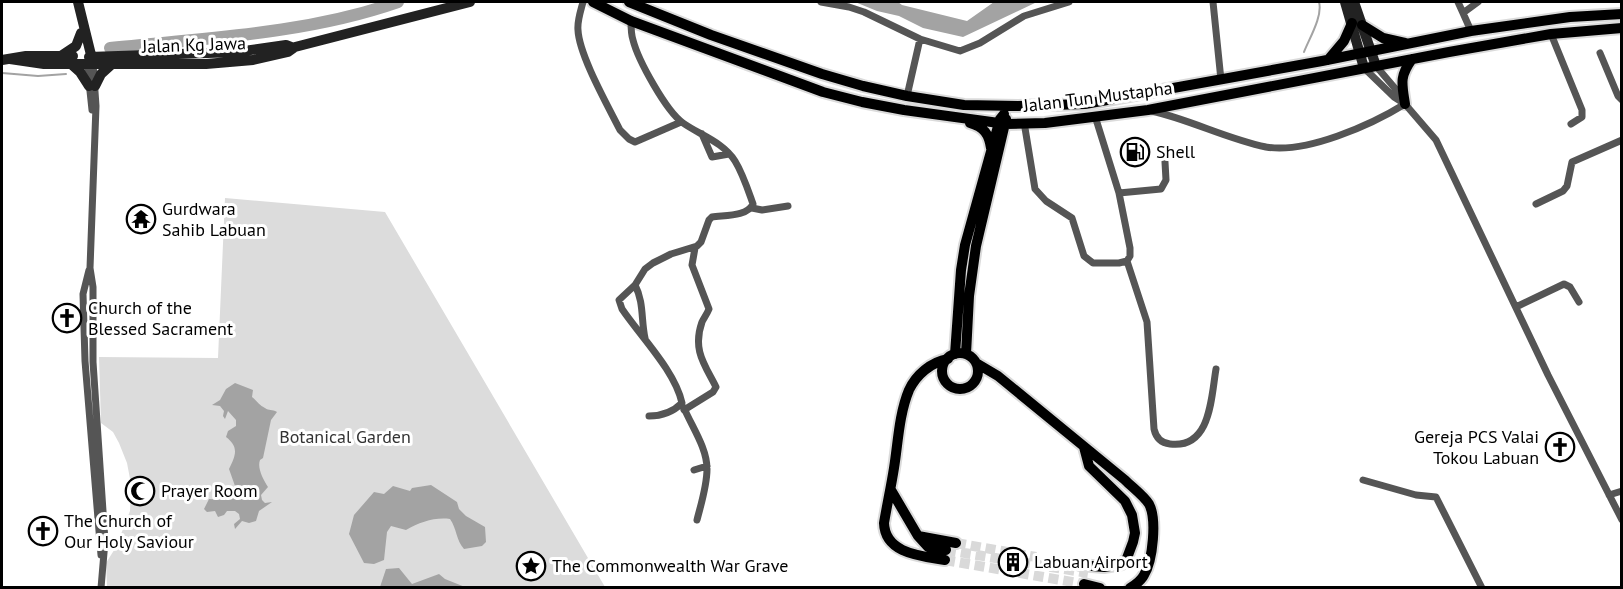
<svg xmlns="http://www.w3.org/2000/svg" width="1623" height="589" font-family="'PT Sans',sans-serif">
  <rect width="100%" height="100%" fill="#fff"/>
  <path fill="#dcdcdc" d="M 225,198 L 385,212 L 605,587 L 107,587 L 106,563 L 116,547 L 130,511 L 131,484 L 127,463 L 119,443 L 113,432 L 101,423 L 99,357 L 218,358 Z"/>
  <path fill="#a3a3a3" d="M 855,2 L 898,2 L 902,5 L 967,21 L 994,2 L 1037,2 L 963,37 L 923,28 L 899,16 L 877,11 Z
    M 235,383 L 253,390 L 252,397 C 257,401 259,405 265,408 C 269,411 272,409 277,412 L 271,420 L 263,458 L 260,460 C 257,468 263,479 268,487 L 261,495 L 262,500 L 265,503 L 272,502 L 259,511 L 256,521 L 249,523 L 242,521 L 235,529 L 234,524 L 240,519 L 239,514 L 235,511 L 227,511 L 224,515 L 218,517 L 215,511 L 207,512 L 204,509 L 209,499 L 225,500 L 231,494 L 235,486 L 229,469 C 236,455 239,447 226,437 L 228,431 L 236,426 L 236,420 L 228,411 L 225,419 L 223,416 L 224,411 L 220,406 L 212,405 L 220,400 L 226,389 Z
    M 431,485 L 457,502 L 459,509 L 466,516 L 485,527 L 486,542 L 482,546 L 464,549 C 456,540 457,529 450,519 C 435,517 420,522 406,530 L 391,526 L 387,532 L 384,560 L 374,564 L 364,563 L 349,534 L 354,515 L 374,492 L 384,494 L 393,486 L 410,491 L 412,488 Z
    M 399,568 L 412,584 L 439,574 L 445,579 L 465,587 L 380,587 L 386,569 Z"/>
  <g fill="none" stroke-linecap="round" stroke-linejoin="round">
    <path stroke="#a3a3a3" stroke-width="2" d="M 1304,52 C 1309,39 1323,16 1319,2
      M 2,73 L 38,76 L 66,74"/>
    <path stroke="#a3a3a3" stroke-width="12" d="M 110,48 C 206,38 306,34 398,2"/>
    <path stroke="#d9d9d9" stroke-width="10" stroke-dasharray="10 5" stroke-linecap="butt" d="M 956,543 L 1036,557
      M 946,550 L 1088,573
      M 945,560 L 1084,584"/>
    <g stroke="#dbdbdb" stroke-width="14">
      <path id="primary" d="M 593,2 L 631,21 L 823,92 L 862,102 L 904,110 L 1006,124 L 1045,123 L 1148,110 L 1449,52 L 1551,34 L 1622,28
        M 629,2 L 711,35 L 822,74 L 863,86 L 907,96 L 964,105 L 1018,106 L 1085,104 L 1322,61 L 1471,31 L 1570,17 L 1622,14
        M 1362,25 L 1383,38 L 1405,43
        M 1328,60 L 1344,41 L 1352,23
        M 1405,104 C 1402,84 1399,77 1412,59
        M 970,123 C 984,127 989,134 991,148
        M942 371a18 18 0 1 1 36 0a18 18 0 1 1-36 0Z
        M 955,354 L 961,270 L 965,245 L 1000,119 L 1004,114
        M 966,354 L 969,296 L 976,246 L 1006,119
        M 976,363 L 998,376 L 1125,480 C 1133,488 1143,495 1149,504 C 1157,519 1153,560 1144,575 C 1141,581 1135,585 1130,588
        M 891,490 L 918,536 L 956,543
        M 918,536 L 928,547 L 946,550
        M 945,560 C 922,556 885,554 884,523 C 887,505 891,487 894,468 C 898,443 899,414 909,390 C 916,375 931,362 948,359
        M 1080,565 L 1104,567 L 1122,564 L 1127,558 L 1133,542 L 1135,533 L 1132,515 L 1125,501 L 1089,466 L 1084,447
        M 1084,584 L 1100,588"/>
    </g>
    <path stroke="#555" stroke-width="7" d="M 583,2 C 581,10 577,21 578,30 C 579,55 608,106 620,130 L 629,139 L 635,142 L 681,122
      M 821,2 L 849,7 L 864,12 L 920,39 L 960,51 L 980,43 L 1024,16 L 1069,2
      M 1213,2 L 1221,80
      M 1458,2 L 1463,13
      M 631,21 C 631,27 631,34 633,40 C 638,60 666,111 683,123 C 700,135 723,142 735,161 C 743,174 748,190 753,204 C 747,217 724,215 712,217 L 709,220 L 701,242 L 697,246 L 671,254 L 653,263 L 645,269 L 635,285 L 619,300 L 622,309 C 641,337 675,371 682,403 C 673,412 662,416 649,416
      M 1471,31 L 1463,13 L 1478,2
      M 1551,34 L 1582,110 L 1582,117 L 1571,124
      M 1600,53 L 1618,96 L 1622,100
      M 87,63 L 92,110
      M 93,63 L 96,106 L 90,268 L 93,287 L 93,362 L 105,541 L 101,588
      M 1376,66 L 1399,93 L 1402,99
      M 1364,68 L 1394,97 L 1405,104 L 1436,140 L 1548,375 L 1622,520
      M 907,96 L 920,39
      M 1152,111 C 1191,120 1227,139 1266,147 C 1306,154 1371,125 1405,104
      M 1095,116 L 1119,193 L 1130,248 L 1130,256 L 1127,261 L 1147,322 L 1154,429 C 1156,438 1161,443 1170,444 C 1211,449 1211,398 1216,369
      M 1025,128 L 1035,189 L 1046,201 L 1072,218 L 1084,256 L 1093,263 L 1119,263 L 1127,261
      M 702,134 L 712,157 L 729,154
      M 1119,193 L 1161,189 L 1166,180 L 1165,162
      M 1536,204 L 1563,191 L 1567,186 L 1572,162 L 1622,140
      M 752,208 L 762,210 L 788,206
      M 89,270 L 83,294 L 85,361 L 101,555
      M 635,285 C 644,302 641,320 645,338
      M 1516,307 L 1564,284 L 1570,287 L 1579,302
      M 684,408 C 692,427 707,448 707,469 C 707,486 701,504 697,520
      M 684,410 L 713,392 L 716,387 C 705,365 692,350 702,322 C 704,318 707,314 709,309 L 692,265 L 695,248
      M 694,470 L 707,466
      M 1363,480 L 1416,495 L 1436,497 L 1482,588
      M 1609,495 L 1622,491"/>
    <path stroke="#222" stroke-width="10" d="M 78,2 L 93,63
      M 1345,2 L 1364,68
      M 1354,2 L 1376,66
      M 61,56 L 76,46 L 81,33
      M 89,57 L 237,52 L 286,45 L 291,47
      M 10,59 L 44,64 L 206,64 L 253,60 L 288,52 L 295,47 L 470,2
      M 2,60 L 26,56 L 73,56
      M 70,63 L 80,72 L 89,86
      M 95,86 L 101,74 L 112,64"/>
    <use href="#primary" stroke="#000" stroke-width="10"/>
  </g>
  <defs>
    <g id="fuel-ring" transform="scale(1.5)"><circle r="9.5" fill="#fff" stroke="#000" stroke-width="1.5"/><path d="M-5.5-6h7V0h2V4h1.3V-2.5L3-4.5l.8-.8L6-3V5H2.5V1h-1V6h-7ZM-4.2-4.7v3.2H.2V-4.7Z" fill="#000"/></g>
    <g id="temple-ring" transform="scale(1.5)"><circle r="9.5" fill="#fff" stroke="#000" stroke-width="1.5"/><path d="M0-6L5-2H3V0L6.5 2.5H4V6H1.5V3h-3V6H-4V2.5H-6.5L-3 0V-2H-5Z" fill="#000"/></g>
    <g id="church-ring" transform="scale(1.5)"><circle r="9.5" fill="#fff" stroke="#000" stroke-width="1.5"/><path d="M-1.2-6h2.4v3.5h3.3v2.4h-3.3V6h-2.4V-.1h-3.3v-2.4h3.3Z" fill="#000"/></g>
    <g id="mosque-ring" transform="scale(1.5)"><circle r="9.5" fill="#fff" stroke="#000" stroke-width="1.5"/><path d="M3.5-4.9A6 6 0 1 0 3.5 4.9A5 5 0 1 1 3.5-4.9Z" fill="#000"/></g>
    <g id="building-ring" transform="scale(1.5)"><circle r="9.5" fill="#fff" stroke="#000" stroke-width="1.5"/><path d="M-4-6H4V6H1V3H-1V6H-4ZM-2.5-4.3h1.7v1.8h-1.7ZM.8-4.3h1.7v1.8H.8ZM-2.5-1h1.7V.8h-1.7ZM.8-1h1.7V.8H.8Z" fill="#000"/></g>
    <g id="sight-ring" transform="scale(1.5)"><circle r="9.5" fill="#fff" stroke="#000" stroke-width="1.5"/><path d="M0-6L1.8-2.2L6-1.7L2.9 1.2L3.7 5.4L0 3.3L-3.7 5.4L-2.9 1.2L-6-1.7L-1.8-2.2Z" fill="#000"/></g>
  </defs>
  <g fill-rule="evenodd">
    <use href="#fuel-ring" x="1135" y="152"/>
    <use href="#temple-ring" x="141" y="219"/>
    <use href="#church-ring" x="67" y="318"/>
    <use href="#church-ring" x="1560" y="447"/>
    <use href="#mosque-ring" x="140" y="491"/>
    <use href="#church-ring" x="43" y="531"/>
    <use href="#building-ring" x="1013" y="562"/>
    <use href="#sight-ring" x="531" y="566"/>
  </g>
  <g text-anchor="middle" stroke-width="6" stroke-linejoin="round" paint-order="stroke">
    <g font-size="18" fill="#000" stroke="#fff">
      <text transform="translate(194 45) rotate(-2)" y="6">Jalan Kg Jawa</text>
      <text transform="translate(1098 97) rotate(-7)" y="6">Jalan Tun Mustapha</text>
    </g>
    <g font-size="18" fill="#000" stroke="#fff" text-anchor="start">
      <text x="1156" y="158">Shell</text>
      <text x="162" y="215">Gurdwara<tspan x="162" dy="21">Sahib Labuan</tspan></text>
      <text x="88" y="314">Church of the<tspan x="88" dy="21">Blessed Sacrament</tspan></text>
      <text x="1539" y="443" text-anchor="end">Gereja PCS Valai<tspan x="1539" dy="21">Tokou Labuan</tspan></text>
      <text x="161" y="497">Prayer Room</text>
      <text x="64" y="527">The Church of<tspan x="64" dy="21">Our Holy Saviour</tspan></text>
      <text x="1034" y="568">Labuan Airport</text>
      <text x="552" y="572">The Commonwealth War Grave</text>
    </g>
    <g font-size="18" fill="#333" stroke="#fff">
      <text x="345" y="443">Botanical Garden</text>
    </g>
  </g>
  <rect width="1623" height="589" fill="none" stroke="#000000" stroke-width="6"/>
</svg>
